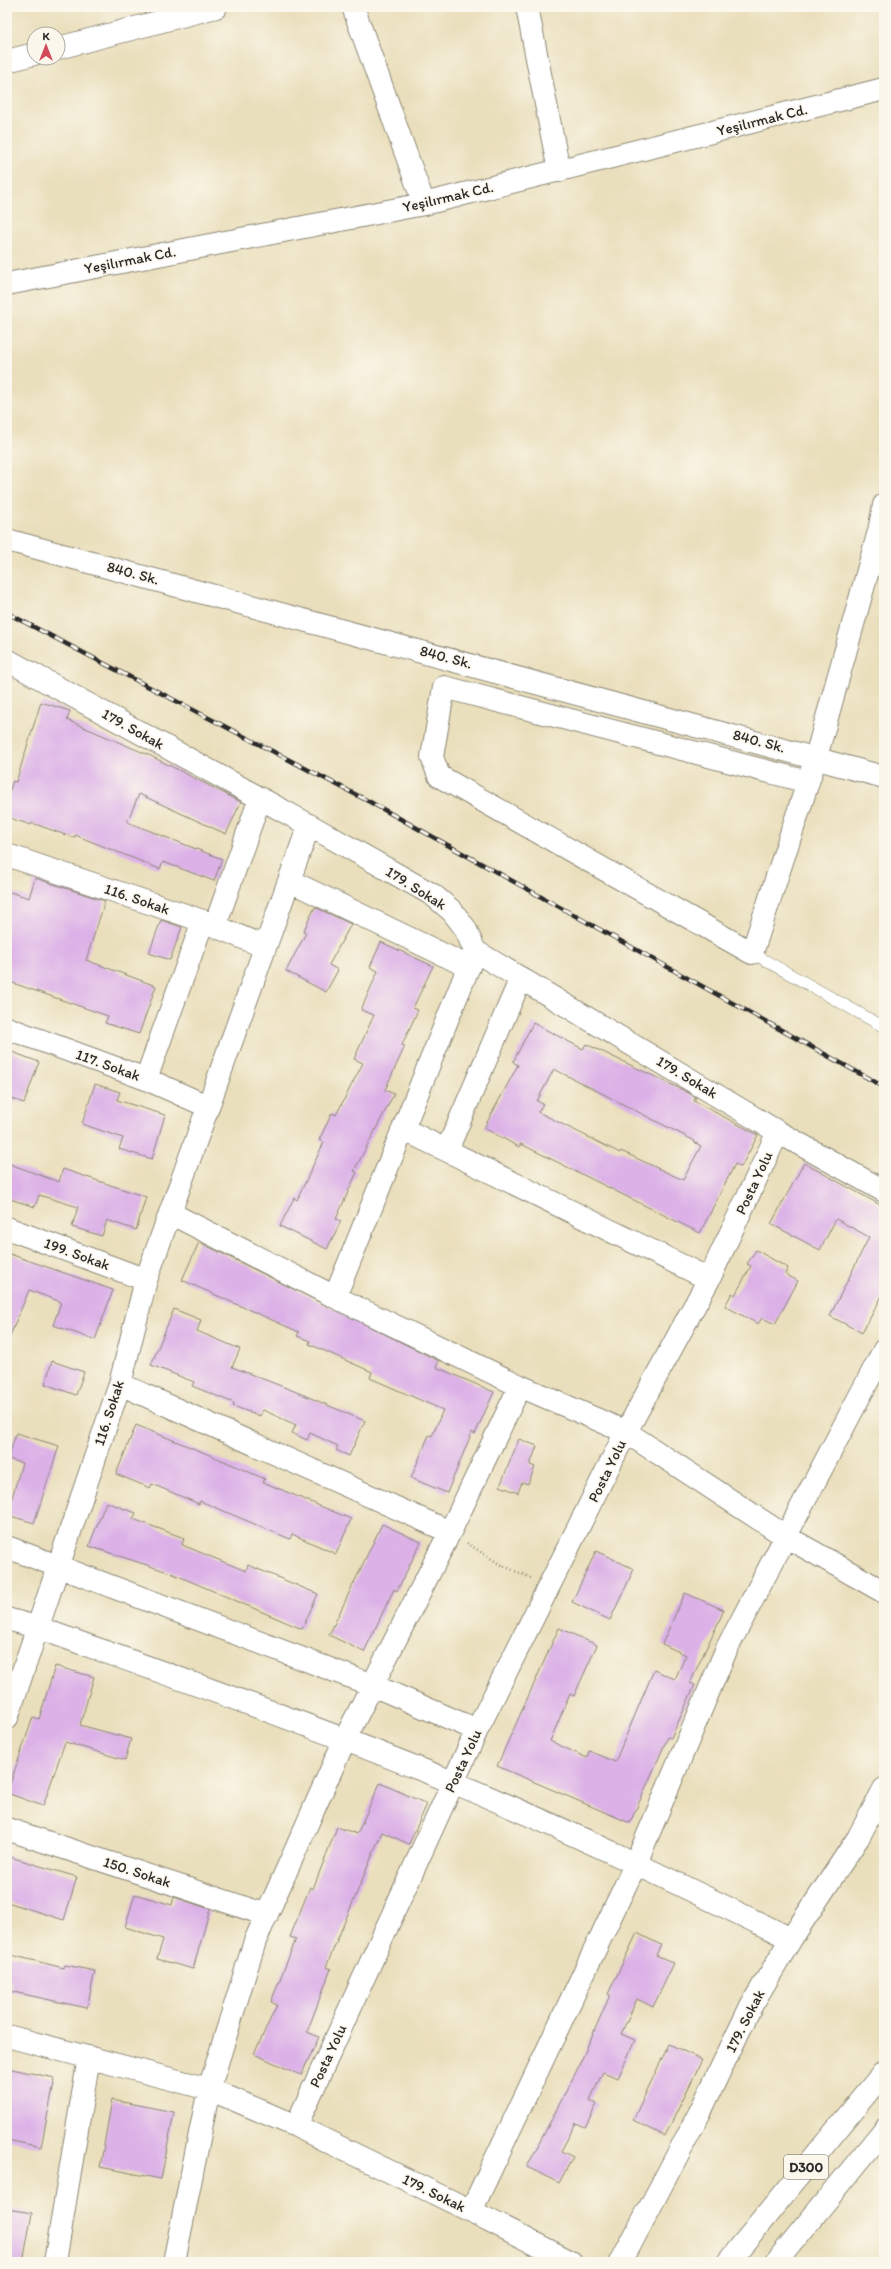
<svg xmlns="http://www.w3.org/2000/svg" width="891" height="2269" font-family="Itim,sans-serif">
  <rect width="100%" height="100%" fill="#fbf7ec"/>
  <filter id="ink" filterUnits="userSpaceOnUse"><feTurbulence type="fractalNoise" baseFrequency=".025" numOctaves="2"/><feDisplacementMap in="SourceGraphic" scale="8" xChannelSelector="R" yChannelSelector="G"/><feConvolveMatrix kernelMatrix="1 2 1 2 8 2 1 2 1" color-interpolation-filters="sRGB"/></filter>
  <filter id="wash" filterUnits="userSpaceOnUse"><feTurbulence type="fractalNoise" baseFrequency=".012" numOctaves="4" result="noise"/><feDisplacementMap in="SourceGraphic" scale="16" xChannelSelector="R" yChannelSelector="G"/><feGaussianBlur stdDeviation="0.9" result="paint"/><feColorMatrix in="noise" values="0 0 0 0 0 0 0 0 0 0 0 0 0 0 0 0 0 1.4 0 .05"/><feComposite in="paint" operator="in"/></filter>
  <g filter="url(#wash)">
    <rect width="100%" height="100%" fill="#eadfbc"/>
    <g id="blocks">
      <path fill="#dbb1e7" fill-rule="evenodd" d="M 41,702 L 70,711 L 67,720 L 151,756 L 241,802 L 226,834 L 139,794 L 127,822 L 222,859 L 214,881 L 163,862 L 160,869 L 75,835 L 74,838 L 32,823 L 31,825 L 7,817 L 7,798 L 13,781 L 16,782 Z
        M 35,878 L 105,901 L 86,960 L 156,986 L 139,1034 L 105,1023 L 108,1016 L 7,981 L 7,891 L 29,898 Z
        M 315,907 L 351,924 L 329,965 L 338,970 L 326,992 L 286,971 L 306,933 L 303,932 Z
        M 161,920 L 182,927 L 170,960 L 149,953 Z
        M 381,942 L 433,966 L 413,1008 L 418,1010 L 402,1045 L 405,1046 L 385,1090 L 394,1094 L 354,1171 L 357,1172 L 336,1219 L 341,1221 L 327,1249 L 280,1226 L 294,1198 L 297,1200 L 324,1142 L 319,1140 L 332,1113 L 336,1115 L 363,1063 L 354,1059 L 374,1015 L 361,1010 L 378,971 L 370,967 Z
        M 533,1023 L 583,1049 L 586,1044 L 683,1090 L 696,1097 L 694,1101 L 758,1135 L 741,1167 L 735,1164 L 700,1233 L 521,1144 L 519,1147 L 484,1128 L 518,1065 L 513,1062 ZM 554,1069 L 695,1141 L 694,1142 L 701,1146 L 683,1180 L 621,1151 L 620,1153 L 538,1112 L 543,1104 L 537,1101 Z
        M 12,1052 L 39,1062 L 24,1103 L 7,1097 L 7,1067 Z
        M 95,1084 L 120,1092 L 117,1100 L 165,1115 L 152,1159 L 119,1149 L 123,1138 L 82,1124 Z
        M 7,1163 L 59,1182 L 63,1169 L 146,1197 L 136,1230 L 107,1220 L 102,1236 L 72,1227 L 78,1207 L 39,1195 L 35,1207 L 7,1198 Z
        M 804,1163 L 884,1207 L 884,1292 L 862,1333 L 830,1316 L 869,1237 L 836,1219 L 820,1250 L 771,1224 Z
        M 199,1242 L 439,1361 L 436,1367 L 494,1392 L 475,1434 L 472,1432 L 447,1493 L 411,1478 L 429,1435 L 432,1436 L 443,1410 L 370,1378 L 372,1372 L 309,1344 L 310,1341 L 297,1336 L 299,1332 L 182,1280 Z
        M 756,1250 L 788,1268 L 785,1274 L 798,1281 L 775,1324 L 762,1318 L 758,1324 L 725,1306 L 732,1293 L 735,1295 L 751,1266 L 747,1264 Z
        M 7,1253 L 113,1290 L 95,1340 L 53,1325 L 61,1302 L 29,1290 L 7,1343 Z
        M 174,1309 L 201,1320 L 197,1331 L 240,1349 L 232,1367 L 294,1391 L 365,1421 L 349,1456 L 336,1450 L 338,1446 L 310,1433 L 307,1440 L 292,1433 L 296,1425 L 263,1410 L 260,1416 L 233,1406 L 234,1403 L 192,1386 L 194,1382 L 151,1365 Z
        M 52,1361 L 84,1372 L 76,1395 L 45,1384 Z
        M 136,1425 L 217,1458 L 265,1479 L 263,1482 L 351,1519 L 336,1554 L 292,1534 L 290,1539 L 200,1501 L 199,1504 L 152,1484 L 150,1488 L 116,1474 Z
        M 16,1433 L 59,1446 L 34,1523 L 7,1515 L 22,1463 L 8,1459 Z
        M 519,1439 L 537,1446 L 530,1465 L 535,1467 L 528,1484 L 522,1482 L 518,1493 L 500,1486 Z
        M 106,1502 L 136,1513 L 133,1519 L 184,1538 L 182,1545 L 246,1571 L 248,1565 L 318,1594 L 302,1629 L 171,1573 L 89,1546 Z
        M 382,1524 L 421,1542 L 397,1591 L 394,1589 L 364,1652 L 329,1635 Z
        M 596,1551 L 634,1569 L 610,1620 L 572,1602 Z
        M 685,1593 L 724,1610 L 690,1683 L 695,1685 L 671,1738 L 668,1737 L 630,1823 L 497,1766 L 559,1628 L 597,1645 L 574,1696 L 570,1694 L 550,1741 L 587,1758 L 589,1751 L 615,1762 L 654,1670 L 675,1679 L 686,1655 L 662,1644 Z
        M 55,1666 L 94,1677 L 80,1725 L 131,1739 L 125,1760 L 65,1742 L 43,1806 L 7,1793 L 33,1717 L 39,1719 Z
        M 380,1783 L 427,1804 L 409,1844 L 382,1832 L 326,1967 L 331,1969 L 307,2032 L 319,2037 L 301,2075 L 254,2054 L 277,2005 L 271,2002 L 296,1939 L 290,1937 L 310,1887 L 313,1889 L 337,1827 L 357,1834 Z
        M 7,1856 L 77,1877 L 64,1920 L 7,1902 Z
        M 135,1894 L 172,1905 L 174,1897 L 210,1909 L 193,1969 L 157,1959 L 163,1939 L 125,1927 Z
        M 637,1933 L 661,1945 L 656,1955 L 674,1963 L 653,2007 L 637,1999 L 621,2034 L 635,2040 L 618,2078 L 603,2072 L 590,2100 L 597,2104 L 585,2127 L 576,2123 L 561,2151 L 573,2157 L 559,2183 L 527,2167 L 577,2070 L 610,1995 L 608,1994 Z
        M 7,1954 L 64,1968 L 65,1965 L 95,1971 L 87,2008 L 9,1991 L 12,1981 L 7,1980 Z
        M 669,2044 L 702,2060 L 665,2136 L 633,2120 Z
        M 7,2068 L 55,2078 L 41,2147 L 7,2140 Z
        M 112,2100 L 174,2112 L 161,2179 L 100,2167 Z
        M 7,2209 L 32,2213 L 23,2262 L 7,2262 Z"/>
    </g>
  </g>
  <g filter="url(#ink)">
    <use href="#blocks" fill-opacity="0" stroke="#8a8574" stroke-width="1"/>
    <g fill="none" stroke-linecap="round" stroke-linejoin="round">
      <g stroke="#8a8574" stroke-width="12">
        <path id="service" d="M 752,953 L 884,1027"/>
      </g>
      <g stroke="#8a8574" stroke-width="24">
        <path id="minor" d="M 353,7 L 424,204
          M 527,7 L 559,171
          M 58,48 L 216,7
          M 7,61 L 34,54
          M 7,660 L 309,825 L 433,895 L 452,911 L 465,928 L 475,951 L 778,1132 L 884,1191
          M 808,782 L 444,687 L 432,757 L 439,776 L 752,953 L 808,782 L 816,757 L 879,531 L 884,505
          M 7,855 L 203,921 L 265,947
          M 290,881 L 469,967
          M 215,926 L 260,798
          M 7,1028 L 146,1079 L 207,1106
          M 146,1079 L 203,921
          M 403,1129 L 709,1279
          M 447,1150 L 521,978
          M 170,1213 L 335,1297 L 475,951
          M 7,1228 L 146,1280
          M 335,1297 L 520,1386 L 626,1432 L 785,1536 L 884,1592
          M 120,1384 L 450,1532
          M 7,1547 L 372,1685 L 477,1730
          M 7,1619 L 36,1627 C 175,1677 315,1726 452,1782 C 567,1829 679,1884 791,1939
          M 7,1718 L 120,1384 L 146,1280 L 309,825
          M 7,1829 L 267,1915
          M 7,2036 L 209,2089 L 296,2126 L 477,1730 L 626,1432 L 709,1279 L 778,1132
          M 296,2126 L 471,2211 L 571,2262
          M 471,2211 L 636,1863 L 727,1648 L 884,1350
          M 55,2262 L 89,2057
          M 174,2262 L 209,2089 L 255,1941 L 345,1739 L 450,1532 L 520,1386
          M 621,2262 L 699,2114 L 751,2006 L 791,1939 L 858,1838 L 884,1789"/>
      </g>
      <g stroke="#8a8574" stroke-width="24">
        <path id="tertiary" d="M 7,540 L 884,777"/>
      </g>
      <g stroke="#8a8574" stroke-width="24">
        <path id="secondary" d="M 7,284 L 424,204 L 884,89"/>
      </g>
      <g stroke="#8a8574" stroke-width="24">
        <path id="trunk" d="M 728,2262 L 884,2072
          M 776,2262 L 884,2130"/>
      </g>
      <path stroke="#8a8574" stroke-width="2.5" stroke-dasharray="1 3" stroke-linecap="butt" d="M 467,1543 L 501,1565 L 531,1578"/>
      <use href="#service" stroke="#fff" stroke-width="11"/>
      <use href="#minor" stroke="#fff" stroke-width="22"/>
      <use href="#tertiary" stroke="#fff" stroke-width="22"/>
      <use href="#secondary" stroke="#fff" stroke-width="22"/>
      <use href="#trunk" stroke="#fff" stroke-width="22"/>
      <g stroke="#2b2b2b" stroke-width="4.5">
        <path id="rail" d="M 7,613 L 370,802 L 884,1087"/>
      </g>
      <use href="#rail" stroke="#fbf7ec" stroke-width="3" stroke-dasharray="9" stroke-linecap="butt"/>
    </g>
  </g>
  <g text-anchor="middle" stroke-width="3.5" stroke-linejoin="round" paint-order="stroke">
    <rect fill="#fbf7ec" stroke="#696865" stroke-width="1" x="784" y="2155" width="44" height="24" rx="3"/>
    <g font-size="14" font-weight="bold" fill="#2b2b2b">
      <text x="806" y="2172">D300</text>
    </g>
    <g font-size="15" fill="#2b2b2b" stroke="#fbf7ec">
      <text transform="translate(762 120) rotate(-14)" y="5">Yeşilırmak Cd.</text>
      <text transform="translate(448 197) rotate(-13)" y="5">Yeşilırmak Cd.</text>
      <text transform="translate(130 260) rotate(-11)" y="5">Yeşilırmak Cd.</text>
      <text transform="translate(133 573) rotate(15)" y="5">840. Sk.</text>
      <text transform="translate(446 657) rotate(15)" y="5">840. Sk.</text>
      <text transform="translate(133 729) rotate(29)" y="5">179. Sokak</text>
      <text transform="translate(759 741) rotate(15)" y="5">840. Sk.</text>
      <text transform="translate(416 888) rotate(32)" y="5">179. Sokak</text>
      <text transform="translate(137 899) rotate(19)" y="5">116. Sokak</text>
      <text transform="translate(108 1065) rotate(20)" y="5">117. Sokak</text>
      <text transform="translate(687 1077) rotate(31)" y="5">179. Sokak</text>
      <text transform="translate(754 1183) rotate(-65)" y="5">Posta Yolu</text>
      <text transform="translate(77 1254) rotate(20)" y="5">199. Sokak</text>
      <text transform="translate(109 1413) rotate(-72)" y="5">116. Sokak</text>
      <text transform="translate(607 1471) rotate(-64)" y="5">Posta Yolu</text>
      <text transform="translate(463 1761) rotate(-65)" y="5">Posta Yolu</text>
      <text transform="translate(137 1872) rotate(18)" y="5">150. Sokak</text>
      <text transform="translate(745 2021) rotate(-63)" y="5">179. Sokak</text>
      <text transform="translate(328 2056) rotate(-65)" y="5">Posta Yolu</text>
      <text transform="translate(434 2193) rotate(26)" y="5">179. Sokak</text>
    </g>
  </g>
  <rect width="891" height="2269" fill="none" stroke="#fbf7ec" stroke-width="24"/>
  <g transform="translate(46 46)"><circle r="19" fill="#fbf7ec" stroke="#a8a59f"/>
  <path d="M0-3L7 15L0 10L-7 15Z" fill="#d1495b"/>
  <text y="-6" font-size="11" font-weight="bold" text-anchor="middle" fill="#2b2b2b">K</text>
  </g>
</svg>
